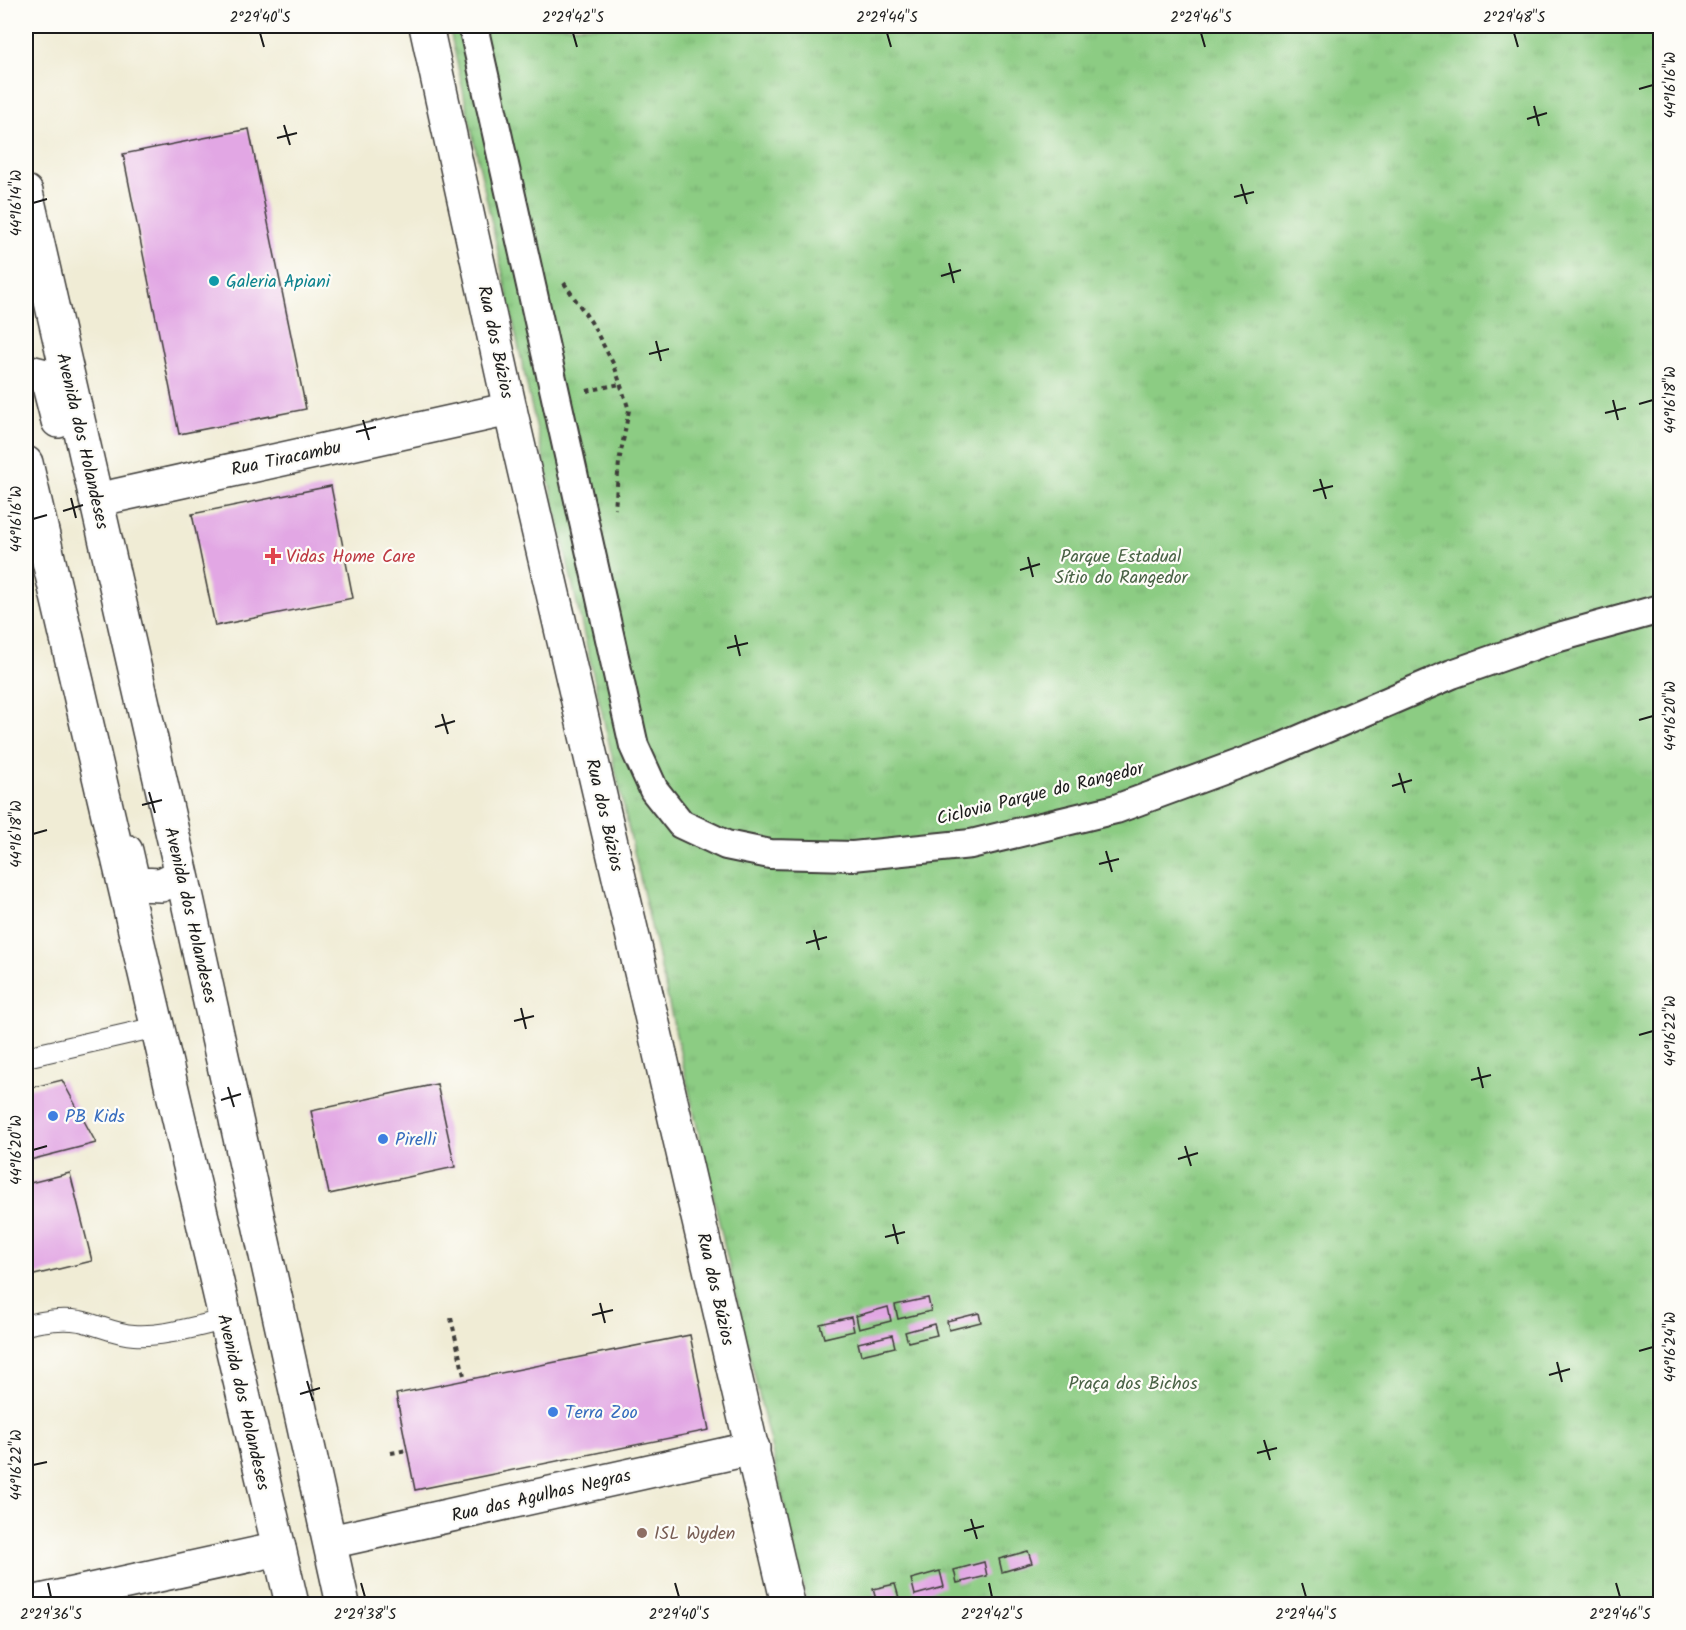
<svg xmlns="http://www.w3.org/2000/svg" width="1686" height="1630" font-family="Kalam,sans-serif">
  <defs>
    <pattern id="park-tufts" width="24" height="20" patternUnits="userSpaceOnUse" patternTransform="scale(1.5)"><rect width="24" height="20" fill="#8ccc83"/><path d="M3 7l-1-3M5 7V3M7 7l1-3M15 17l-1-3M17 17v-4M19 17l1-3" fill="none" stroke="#78af71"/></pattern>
  </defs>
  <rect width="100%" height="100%" fill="#fdfcf7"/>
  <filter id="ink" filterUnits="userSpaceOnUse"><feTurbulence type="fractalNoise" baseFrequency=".0167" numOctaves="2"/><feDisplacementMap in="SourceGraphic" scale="12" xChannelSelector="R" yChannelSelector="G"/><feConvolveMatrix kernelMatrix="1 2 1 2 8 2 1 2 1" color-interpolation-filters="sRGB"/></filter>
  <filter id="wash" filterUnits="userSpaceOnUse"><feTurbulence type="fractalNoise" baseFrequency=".008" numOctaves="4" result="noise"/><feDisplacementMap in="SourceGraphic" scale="24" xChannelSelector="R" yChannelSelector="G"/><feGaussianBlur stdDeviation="1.35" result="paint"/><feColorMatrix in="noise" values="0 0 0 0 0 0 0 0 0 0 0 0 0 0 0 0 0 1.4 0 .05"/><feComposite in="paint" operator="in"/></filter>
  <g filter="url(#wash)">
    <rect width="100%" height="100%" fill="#f0ecd5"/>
    <path fill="url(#park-tufts)" stroke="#547450" stroke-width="1.5" d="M 449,26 L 1660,26 L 1660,1604 L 807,1604 L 531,404 Z"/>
    <g id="blocks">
      <path fill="#e2a7e4" d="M 249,129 L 306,409 L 179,434 L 123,154 Z
        M 331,486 L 353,598 L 215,626 L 192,514 Z
        M 62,1080 L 96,1143 L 26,1161 L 26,1089 Z
        M 437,1084 L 455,1167 L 329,1194 L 311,1111 Z
        M 70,1173 L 92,1261 L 26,1277 L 26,1184 Z
        M 928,1298 L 931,1311 L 898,1319 L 895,1305 Z
        M 888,1307 L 891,1321 L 859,1329 L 856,1316 Z
        M 979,1313 L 981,1322 L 949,1330 L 947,1321 Z
        M 851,1317 L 854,1331 L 824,1338 L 820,1324 Z
        M 934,1324 L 937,1335 L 908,1342 L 905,1332 Z
        M 690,1335 L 709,1430 L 415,1490 L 396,1394 Z
        M 892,1335 L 895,1347 L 861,1355 L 858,1343 Z
        M 1028,1551 L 1032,1563 L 1002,1572 L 999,1559 Z
        M 984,1562 L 987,1576 L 957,1583 L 954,1570 Z
        M 940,1571 L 944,1587 L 915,1595 L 911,1579 Z
        M 895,1584 L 899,1598 L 877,1603 L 873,1589 Z"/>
    </g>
  </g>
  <g filter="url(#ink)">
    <use href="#blocks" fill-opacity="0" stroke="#3c3b38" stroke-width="1.5"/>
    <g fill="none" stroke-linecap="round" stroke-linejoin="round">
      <g stroke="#3c3b38" stroke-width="22">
        <path id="service" d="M 26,1057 L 157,1027
          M 26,1325 C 44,1321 61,1318 80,1321 C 99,1325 115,1334 134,1335 C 164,1337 196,1326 225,1320"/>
      </g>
      <g stroke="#3c3b38" stroke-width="32">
        <path id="pedestrian" d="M 473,26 L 634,746 L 654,790 L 681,824 L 726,845 L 770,854 L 853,856 L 971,844 L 1116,809 L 1271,752 L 1452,674 L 1552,639 L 1660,609"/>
      </g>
      <g stroke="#3c3b38" stroke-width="36">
        <path id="minor" d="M 96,500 L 510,409
          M 330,1542 L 753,1448
          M 26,1604 L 279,1549"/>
      </g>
      <g stroke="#3c3b38" stroke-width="36">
        <path id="secondary" d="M 426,26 L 510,409 L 788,1604"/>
      </g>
      <g stroke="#3c3b38" stroke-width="36">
        <path id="primary" d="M 26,192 L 182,875 L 343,1604
          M 26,371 L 42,375 L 49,386 L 58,421
          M 26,463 L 292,1604
          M 126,851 L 132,877 L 139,884 L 161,885 L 182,875"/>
      </g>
      <path stroke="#3c3b38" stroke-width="4" stroke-dasharray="4.5 4.5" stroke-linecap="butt" d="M 564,283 L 591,322 L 614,365 L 629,410 L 619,462 L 615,509
        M 587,391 L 620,384
        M 451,1318 L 465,1380
        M 391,1453 L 407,1450"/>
      <use href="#service" stroke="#fff" stroke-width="20"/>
      <use href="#pedestrian" stroke="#fff" stroke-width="28"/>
      <use href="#minor" stroke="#fff" stroke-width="33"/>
      <use href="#secondary" stroke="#fff" stroke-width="33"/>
      <use href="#primary" stroke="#fff" stroke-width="33"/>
    </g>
  </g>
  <path fill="none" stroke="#1c1c1c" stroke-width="2" d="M 260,33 L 264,47M 573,33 L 577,47M 887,33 L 891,47M 1201,33 L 1205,47M 1514,33 L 1518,47M 1639,89 L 1653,85M 1534,106 L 1539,126M 1527,119 L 1547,113M 284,125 L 290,145M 277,138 L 297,133M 1241,184 L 1247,204M 1234,197 L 1254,192M 33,203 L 47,199M 949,263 L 954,283M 941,276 L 961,270M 656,341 L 661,361M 649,354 L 669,349M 1613,400 L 1618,420M 1639,404 L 1653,400M 1605,413 L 1626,408M 363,420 L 369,440M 356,432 L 376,427M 1320,479 L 1326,499M 1313,491 L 1333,486M 71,498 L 76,518M 63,511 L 83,505M 33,519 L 47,515M 1028,557 L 1033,577M 1020,570 L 1040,564M 735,635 L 740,656M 727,648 L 748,643M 442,714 L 448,734M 1639,720 L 1653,716M 435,727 L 455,721M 1399,773 L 1405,793M 1392,786 L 1412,780M 149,792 L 155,813M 142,805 L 162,800M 33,834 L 47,830M 1106,851 L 1112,872M 1099,864 L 1119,859M 814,930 L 819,950M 806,943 L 827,937M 521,1008 L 526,1029M 514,1021 L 534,1016M 1639,1035 L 1653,1031M 1478,1067 L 1483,1088M 1471,1080 L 1491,1075M 228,1087 L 234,1107M 221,1100 L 241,1094M 1185,1146 L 1191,1166M 33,1150 L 47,1146M 1178,1159 L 1198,1153M 893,1224 L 898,1244M 885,1237 L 905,1232M 600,1303 L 605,1323M 592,1315 L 613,1310M 1639,1351 L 1653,1347M 1557,1362 L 1562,1382M 1549,1375 L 1570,1369M 307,1381 L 313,1401M 300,1394 L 320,1388M 1264,1440 L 1270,1460M 1257,1453 L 1277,1448M 33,1465 L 47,1462M 971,1519 L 977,1539M 964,1531 L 984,1526M 48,1583 L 51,1597M 361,1583 L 365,1597M 675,1583 L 679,1597M 989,1583 L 992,1597M 1302,1583 L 1306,1597M 1616,1583 L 1620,1597"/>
  <circle fill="#0f9aa8" stroke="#fdfcf7" stroke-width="2" cx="214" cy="281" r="6"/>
  <path fill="#e0444e" stroke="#fdfcf7" stroke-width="2" d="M270 547h6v6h6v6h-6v6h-6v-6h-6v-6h6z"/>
  <g fill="#3f7fe0" stroke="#fdfcf7" stroke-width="2">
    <circle cx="53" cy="1116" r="6"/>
    <circle cx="383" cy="1139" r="6"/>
    <circle cx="553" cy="1412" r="6"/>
  </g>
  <circle fill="#8d6e63" stroke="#fdfcf7" stroke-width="2" cx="642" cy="1533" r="6"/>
  <g text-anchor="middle" stroke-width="4.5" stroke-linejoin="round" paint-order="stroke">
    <g font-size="18" fill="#0d838f" stroke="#fdfcf7" text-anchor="start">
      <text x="226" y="287">Galeria Apiani</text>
    </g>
    <g font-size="18" fill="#1c1c1c" stroke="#fdfcf7">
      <text transform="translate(496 342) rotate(78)" y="6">Rua dos Búzios</text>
      <text transform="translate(83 441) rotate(77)" y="6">Avenida dos Holandeses</text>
      <text transform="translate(286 458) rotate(-12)" y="6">Rua Tiracambu</text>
      <text transform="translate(1040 793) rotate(-14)" y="6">Ciclovia Parque do Rangedor</text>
      <text transform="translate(605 815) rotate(77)" y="6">Rua dos Búzios</text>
      <text transform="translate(191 915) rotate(77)" y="6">Avenida dos Holandeses</text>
      <text transform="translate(716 1289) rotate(77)" y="6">Rua dos Búzios</text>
      <text transform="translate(244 1402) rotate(77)" y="6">Avenida dos Holandeses</text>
      <text transform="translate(541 1495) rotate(-13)" y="6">Rua das Agulhas Negras</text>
    </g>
    <g font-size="18" fill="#be3a42" stroke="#fdfcf7" text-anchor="start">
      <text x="286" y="562">Vidas Home Care</text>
    </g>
    <g font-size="18" fill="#496245" stroke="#fdfcf7">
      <text x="1121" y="562">Parque Estadual<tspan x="1121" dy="21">Sítio do Rangedor</tspan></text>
      <text x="1133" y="1389">Praça dos Bichos</text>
    </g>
    <g font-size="18" fill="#366cbe" stroke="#fdfcf7" text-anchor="start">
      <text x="65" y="1122">PB Kids</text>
      <text x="395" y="1145">Pirelli</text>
      <text x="565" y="1418">Terra Zoo</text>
    </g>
    <g font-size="18" fill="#785e54" stroke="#fdfcf7" text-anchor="start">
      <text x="654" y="1539">ISL Wyden</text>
    </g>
  </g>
  <rect width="1686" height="1630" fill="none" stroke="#fdfcf7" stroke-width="66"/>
  <rect x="33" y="33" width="1620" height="1564" fill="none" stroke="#1c1c1c" stroke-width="2"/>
  <g font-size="15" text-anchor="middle" fill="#1c1c1c">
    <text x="260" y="22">2°29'40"S</text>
    <text x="573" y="22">2°29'42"S</text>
    <text x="887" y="22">2°29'44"S</text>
    <text x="1201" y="22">2°29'46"S</text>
    <text x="1514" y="22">2°29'48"S</text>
    <text transform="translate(1670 85) rotate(-90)" y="5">44°16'16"W</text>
    <text transform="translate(16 203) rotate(-90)" y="5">44°16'14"W</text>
    <text transform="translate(1670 400) rotate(-90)" y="5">44°16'18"W</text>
    <text transform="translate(16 519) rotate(-90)" y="5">44°16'16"W</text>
    <text transform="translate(1670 716) rotate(-90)" y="5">44°16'20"W</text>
    <text transform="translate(16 834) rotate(-90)" y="5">44°16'18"W</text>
    <text transform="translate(1670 1031) rotate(-90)" y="5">44°16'22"W</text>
    <text transform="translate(16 1150) rotate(-90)" y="5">44°16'20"W</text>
    <text transform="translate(1670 1347) rotate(-90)" y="5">44°16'24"W</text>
    <text transform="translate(16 1465) rotate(-90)" y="5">44°16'22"W</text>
    <text x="51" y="1619">2°29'36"S</text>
    <text x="365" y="1619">2°29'38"S</text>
    <text x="679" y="1619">2°29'40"S</text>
    <text x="992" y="1619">2°29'42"S</text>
    <text x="1306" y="1619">2°29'44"S</text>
    <text x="1620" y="1619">2°29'46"S</text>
  </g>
</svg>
